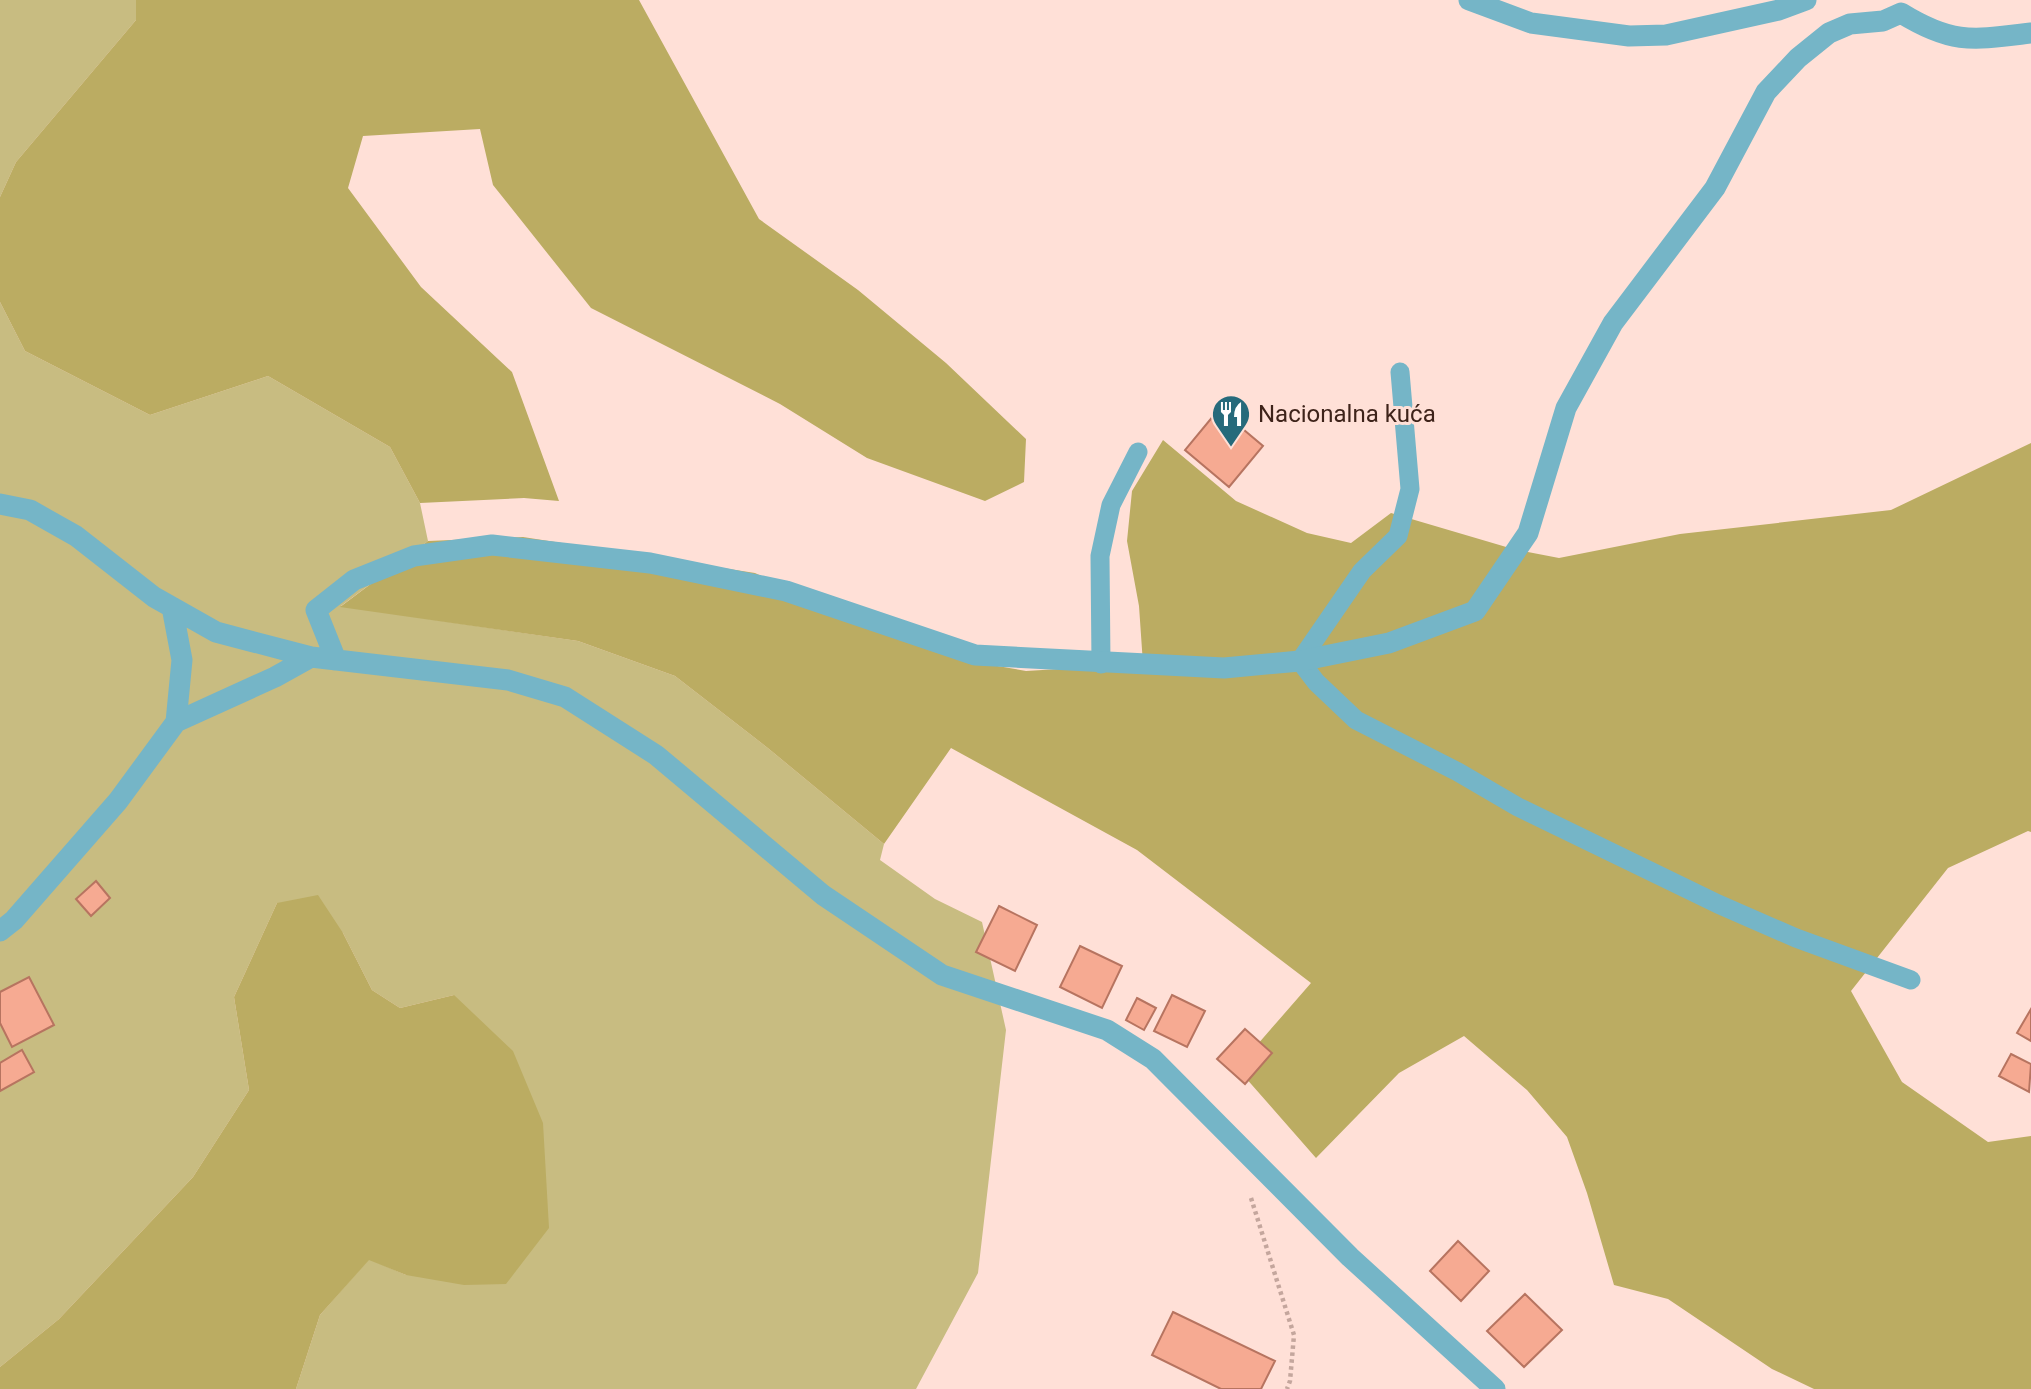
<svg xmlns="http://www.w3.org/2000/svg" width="2031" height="1389" font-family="Roboto,sans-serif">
  <rect width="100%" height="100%" fill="#ffe0d7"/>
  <path fill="#c8bc81" d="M 0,0 L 136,0 L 136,20 L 16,162 L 0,197 Z
    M 0,302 L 25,351 L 150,415 L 268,376 L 390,447 L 420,503 L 428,541 L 341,606 L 578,641 L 675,676 L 769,749 L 884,844 L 880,860 L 935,899 L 982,922 L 1006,1030 L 978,1273 L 916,1389 L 296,1389 L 320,1315 L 369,1259 L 406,1275 L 454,995 L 400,1008 L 372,990 L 343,933 L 277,903 L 234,997 L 249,1090 L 193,1177 L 59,1319 L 0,1367 Z"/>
  <path fill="#bbac62" d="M 136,0 L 639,0 L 759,219 L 858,290 L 946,363 L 1026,439 L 1024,482 L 985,501 L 867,458 L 780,404 L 591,308 L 493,185 L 480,129 L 363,136 L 348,188 L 421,287 L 512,372 L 559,501 L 524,498 L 420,503 L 390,447 L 268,376 L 150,415 L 25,351 L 0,302 L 0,197 L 16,162 L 136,20 Z
    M 1163,440 L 1236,501 L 1307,533 L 1351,543 L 1391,513 L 1513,549 L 1559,558 L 1680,534 L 1891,510 L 2031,443 L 2031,832 L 2028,831 L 1948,868 L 1851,991 L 1902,1082 L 1988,1142 L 2031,1136 L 2031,1389 L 1814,1389 L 1772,1369 L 1668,1299 L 1614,1285 L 1587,1193 L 1567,1137 L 1527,1090 L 1464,1036 L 1399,1073 L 1316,1158 L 1237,1068 L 1311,983 L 1137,850 L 951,748 L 884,844 L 769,749 L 675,676 L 578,641 L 340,607 L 428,541 L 523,537 L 755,573 L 824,605 L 957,659 L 1026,671 L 1143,664 L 1139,606 L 1127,541 L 1132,491 Z
    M 318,895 L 343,933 L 372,990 L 400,1008 L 454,995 L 513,1051 L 543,1123 L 549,1228 L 506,1284 L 464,1285 L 406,1275 L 369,1260 L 320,1315 L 296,1389 L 0,1389 L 0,1367 L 59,1319 L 193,1177 L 249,1090 L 234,997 L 277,903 Z"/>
  <path fill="#f6aa92" stroke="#b77460" stroke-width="2" d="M 1219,409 L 1263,446 L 1229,487 L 1185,450 Z
    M 96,881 L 110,898 L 91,916 L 76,899 Z
    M 999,906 L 1037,925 L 1015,971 L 976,952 Z
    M 1080,946 L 1122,966 L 1102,1008 L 1060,987 Z
    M 29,977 L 54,1025 L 12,1047 L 0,1023 L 0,992 Z
    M 1172,995 L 1205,1011 L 1187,1047 L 1154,1031 Z
    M 1137,998 L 1156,1008 L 1144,1030 L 1126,1020 Z
    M 2031,1009 L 2031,1041 L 2017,1033 Z
    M 1245,1029 L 1272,1053 L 1245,1084 L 1217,1059 Z
    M 22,1050 L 34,1072 L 0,1091 L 0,1063 Z
    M 2011,1054 L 2031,1064 L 2029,1092 L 1999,1076 Z
    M 1458,1241 L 1489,1271 L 1461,1301 L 1430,1271 Z
    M 1525,1294 L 1562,1330 L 1524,1367 L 1487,1331 Z
    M 1173,1312 L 1275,1361 L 1261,1389 L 1221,1389 L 1152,1355 Z"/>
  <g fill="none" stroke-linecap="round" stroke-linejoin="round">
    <path stroke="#c4a69d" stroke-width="4.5" stroke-dasharray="3.5 3.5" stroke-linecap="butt" d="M 1251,1198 L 1294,1335 L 1290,1381 L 1287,1389"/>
    <path stroke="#75b5c7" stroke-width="19" d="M 1400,372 L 1410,489 L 1398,536 L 1362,571 L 1300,661 L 1316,682 L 1356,720 L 1458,772 L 1518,807 L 1718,904 L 1796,938 L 1911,980
      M 1101,664 L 1100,556 L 1111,505 L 1138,452"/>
    <path stroke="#75b5c7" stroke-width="21" d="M 1469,0 L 1531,23 L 1629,36 L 1666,35 L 1779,10 L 1806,0
      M 0,504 L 30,510 L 76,536 L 154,597 L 216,632 L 311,657 L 508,680 L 565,697 L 656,755 L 823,895 L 942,975 L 1107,1030 L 1153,1059 L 1350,1257 L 1495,1389
      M 172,607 L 182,660 L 176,722
      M 336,660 L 316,610 L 354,580 L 414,556 L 492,545 L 650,563 L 786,591 L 975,655 L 1224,668 L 1300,661 L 1389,643 L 1475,611 L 1528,533 L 1566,408 L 1613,323 L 1715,188 L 1766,92 L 1798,58 L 1829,33 L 1850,24 L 1883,21 L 1901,13 C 1953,45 1973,40 2031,33
      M 0,931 L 14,920 L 118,801 L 176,722 L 275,677 L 311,657"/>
  </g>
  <defs>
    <g id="restaurant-pin" transform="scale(2.0125)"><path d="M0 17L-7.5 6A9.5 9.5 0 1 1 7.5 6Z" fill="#266a7b" stroke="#ffe0d7"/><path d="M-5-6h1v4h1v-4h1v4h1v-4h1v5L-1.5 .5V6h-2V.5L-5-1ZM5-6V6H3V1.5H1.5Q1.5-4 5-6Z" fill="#fff"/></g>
  </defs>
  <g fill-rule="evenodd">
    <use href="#restaurant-pin" x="1231" y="414"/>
  </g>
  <g text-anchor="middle" stroke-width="6" stroke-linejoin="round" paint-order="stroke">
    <g font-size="24" fill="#3e231a" stroke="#ffe0d7" text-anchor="start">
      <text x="1258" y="422">Nacionalna kuća</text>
    </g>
  </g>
</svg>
